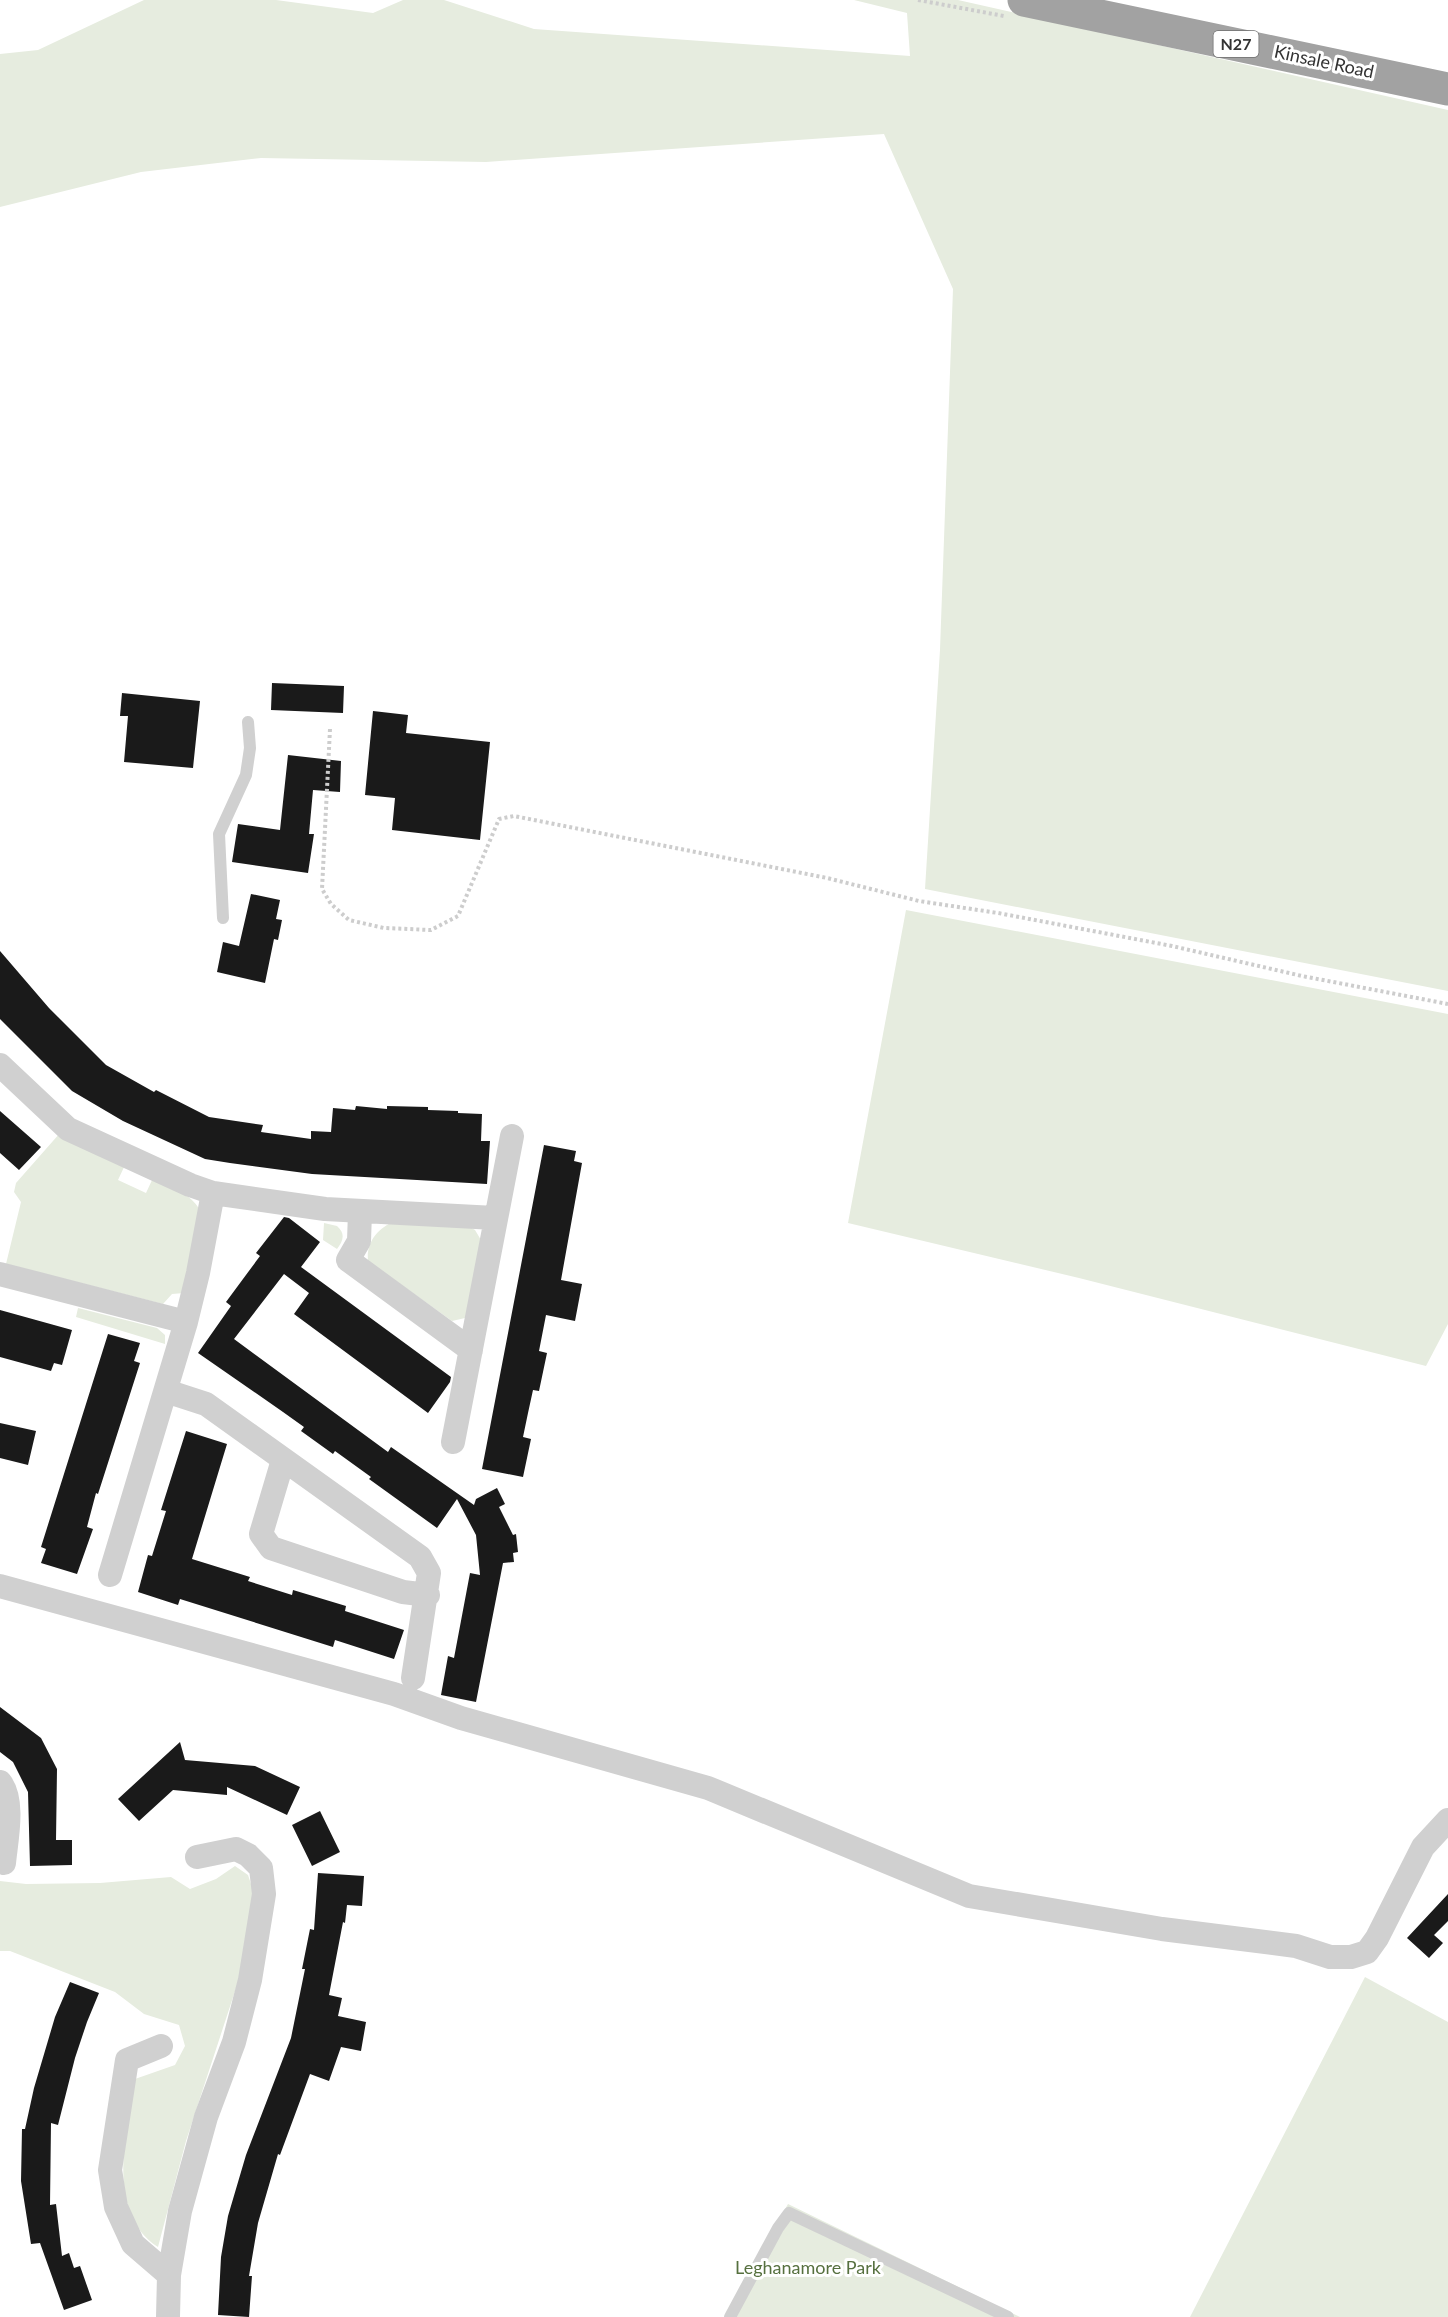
<svg xmlns="http://www.w3.org/2000/svg" width="1448" height="2317" font-family="Lato,sans-serif">
  <rect width="100%" height="100%" fill="#fff"/>
  <path fill="#e6ecdf" d="M 144,0 L 276,0 L 373,13 L 403,0 L 444,0 L 534,29 L 910,56 L 907,13 L 854,0 L 958,0 L 1448,110 L 1448,991 L 925,889 L 940,650 L 953,289 L 884,134 L 486,162 L 261,158 L 141,172 L 0,207 L 0,54 L 38,50 Z
    M 906,910 L 1448,1014 L 1448,1324 L 1426,1366 L 1079,1278 L 848,1223 Z
    M 60,1133 L 125,1165 L 118,1180 L 146,1193 L 153,1178 C 171,1187 190,1193 200,1210 L 184,1293 L 172,1294 L 163,1304 L 6,1264 L 21,1202 L 14,1192 L 16,1183 Z
    M 395,1221 L 468,1226 L 475,1230 L 481,1240 L 469,1311 L 465,1318 L 452,1321 L 368,1261 C 366,1242 378,1228 395,1221 Z
    M 324,1223 L 337,1226 C 346,1234 343,1241 337,1249 L 323,1240 Z
    M 78,1308 L 157,1328 L 165,1335 L 165,1344 L 76,1317 Z
    M 235,1866 L 248,1875 L 256,1899 L 238,1982 L 186,2141 L 158,2247 C 105,2213 126,2131 135,2079 L 175,2065 L 185,2046 L 179,2025 L 144,2014 L 115,1992 L 10,1951 L 0,1951 L 0,1881 L 26,1884 L 100,1883 L 171,1877 L 190,1889 L 216,1879 Z
    M 1365,1977 L 1448,2022 L 1448,2317 L 1190,2317 Z
    M 788,2204 L 1020,2317 L 725,2317 Z"/>
  <path fill="#1a1a1a" d="M 272,683 L 344,686 L 343,713 L 271,710 Z
    M 122,693 L 200,701 L 193,768 L 124,762 L 128,716 L 120,716 Z
    M 373,711 L 408,715 L 406,733 L 490,742 L 480,840 L 392,830 L 395,798 L 365,795 Z
    M 288,755 L 341,761 L 340,792 L 313,790 L 309,834 L 314,834 L 308,873 L 232,862 L 238,824 L 280,830 Z
    M 251,894 L 280,900 L 276,919 L 282,920 L 278,940 L 274,939 L 265,983 L 217,972 L 223,942 L 239,946 Z
    M 0,951 L 49,1008 L 106,1065 L 154,1092 L 156,1090 L 209,1117 L 263,1125 L 261,1132 L 311,1139 L 311,1131 L 331,1132 L 333,1108 L 355,1110 L 356,1106 L 387,1109 L 387,1106 L 428,1107 L 428,1110 L 458,1111 L 458,1113 L 482,1114 L 481,1141 L 490,1141 L 487,1184 L 312,1174 L 230,1163 L 205,1159 L 123,1121 L 72,1091 L 0,1019 Z
    M 0,1111 L 41,1147 L 19,1170 L 0,1153 Z
    M 544,1145 L 576,1151 L 574,1161 L 582,1163 L 561,1280 L 582,1284 L 575,1321 L 546,1315 L 539,1351 L 547,1353 L 539,1391 L 533,1390 L 528,1413 L 523,1437 L 531,1439 L 523,1477 L 482,1469 Z
    M 284,1217 L 289,1218 L 320,1242 L 301,1267 L 451,1377 L 450,1382 L 428,1413 L 294,1314 L 309,1293 L 284,1274 L 234,1339 L 388,1452 L 391,1447 L 474,1505 L 476,1499 L 497,1488 L 505,1504 L 499,1507 L 513,1535 L 516,1534 L 518,1552 L 513,1553 L 514,1562 L 503,1563 L 476,1702 L 441,1695 L 448,1656 L 454,1658 L 470,1573 L 480,1575 L 476,1535 L 457,1499 L 437,1528 L 369,1479 L 371,1477 L 335,1451 L 333,1454 L 301,1431 L 304,1427 L 283,1412 L 198,1353 L 231,1306 L 226,1302 L 260,1256 L 256,1253 Z
    M 0,1310 L 72,1330 L 62,1365 L 54,1363 L 51,1371 L 0,1357 Z
    M 108,1334 L 140,1343 L 134,1361 L 140,1363 L 98,1494 L 96,1493 L 87,1527 L 93,1529 L 77,1574 L 41,1563 L 46,1549 L 41,1547 Z
    M 0,1423 L 36,1431 L 28,1465 L 0,1458 Z
    M 186,1431 L 227,1444 L 192,1559 L 250,1577 L 248,1581 L 292,1595 L 293,1590 L 346,1606 L 345,1611 L 404,1630 L 394,1659 L 335,1640 L 333,1647 L 180,1599 L 178,1605 L 138,1592 L 148,1555 L 152,1556 L 166,1511 L 161,1510 Z
    M 0,1707 L 41,1738 L 57,1769 L 56,1840 L 72,1840 L 72,1865 L 30,1866 L 28,1792 L 13,1762 L 0,1752 Z
    M 180,1742 L 185,1760 L 255,1766 L 300,1787 L 287,1815 L 227,1787 L 227,1795 L 173,1790 L 139,1821 L 118,1799 Z
    M 320,1811 L 340,1852 L 312,1866 L 292,1825 Z
    M 318,1873 L 364,1876 L 362,1906 L 347,1905 L 345,1923 L 343,1922 L 329,1995 L 342,1998 L 338,2016 L 366,2022 L 361,2051 L 341,2047 L 329,2081 L 310,2074 L 280,2155 L 278,2154 L 258,2223 L 249,2276 L 252,2276 L 249,2317 L 218,2315 L 221,2257 L 228,2216 L 246,2155 L 291,2038 L 305,1969 L 302,1969 L 310,1929 L 314,1930 Z
    M 1448,1894 L 1448,1921 L 1434,1935 L 1443,1943 L 1429,1958 L 1407,1938 Z
    M 70,1982 L 99,1993 L 87,2022 L 75,2058 L 58,2125 L 51,2123 L 50,2205 L 56,2204 L 62,2256 L 69,2253 L 74,2268 L 80,2266 L 92,2300 L 64,2310 L 40,2243 L 31,2244 L 21,2181 L 22,2129 L 25,2129 L 34,2088 L 55,2017 Z"/>
  <g fill="none" stroke-linecap="round" stroke-linejoin="round">
    <path stroke="#cdcdcd" stroke-width="4" stroke-dasharray="3 3" stroke-linecap="butt" d="M 918,0 L 1004,16
      M 330,729 L 322,889 L 331,904 L 349,920 L 384,928 L 431,930 L 458,916 L 499,819 L 514,816 L 827,878 L 919,901 L 998,913 L 1172,946 L 1302,976 L 1448,1004"/>
    <path stroke="#d0d0d0" stroke-width="12" d="M 223,918 L 219,834 L 246,775 L 250,748 L 248,722
      M 730,2317 L 778,2228 L 789,2213 L 1008,2317"/>
    <path stroke="#d0d0d0" stroke-width="24" d="M 0,1065 L 68,1129 L 190,1185 L 213,1193 L 198,1273 L 186,1322
      M 213,1193 L 325,1209 L 495,1218
      M 360,1212 L 359,1241 L 348,1260 L 471,1350
      M 0,1274 L 186,1322 L 110,1575
      M 166,1391 L 206,1404 L 420,1557 L 429,1573 L 413,1678
      M 453,1442 L 512,1136
      M 283,1460 L 261,1534 L 271,1548 L 403,1592 L 428,1595
      M 0,1586 L 394,1694 L 461,1718 L 708,1788 L 969,1896 L 1162,1929 L 1296,1946 L 1330,1957 L 1351,1957 L 1367,1952 L 1377,1938 L 1423,1847 L 1448,1820
      M 0,1782 C 15,1800 6,1841 4,1863 L 0,1862
      M 161,2046 L 127,2060 L 110,2170 L 116,2207 L 133,2244 L 169,2275
      M 168,2317 L 169,2275 L 180,2211 L 206,2117 L 234,2042 L 250,1980 L 264,1894 L 261,1868 L 248,1855 L 236,1849 L 197,1857"/>
    <path stroke="#a2a2a2" stroke-width="33" d="M 1024,0 L 1448,89"/>
  </g>
  <g text-anchor="middle" stroke-width="6" stroke-linejoin="round" paint-order="stroke">
    <rect fill="#fff" stroke="#707070" stroke-width="1.5" x="1213.5" y="31" width="45" height="26" rx="4.5"/>
    <g font-size="16" font-weight="bold" fill="#333">
      <text x="1236" y="50">N27</text>
    </g>
    <g font-size="18" fill="#333" stroke="#fff">
      <text transform="translate(1324 62) rotate(12)" y="6">Kinsale Road</text>
    </g>
    <g font-size="18" fill="#56703f" stroke="#fff">
      <text x="808" y="2274">Leghanamore Park</text>
    </g>
  </g>
</svg>
